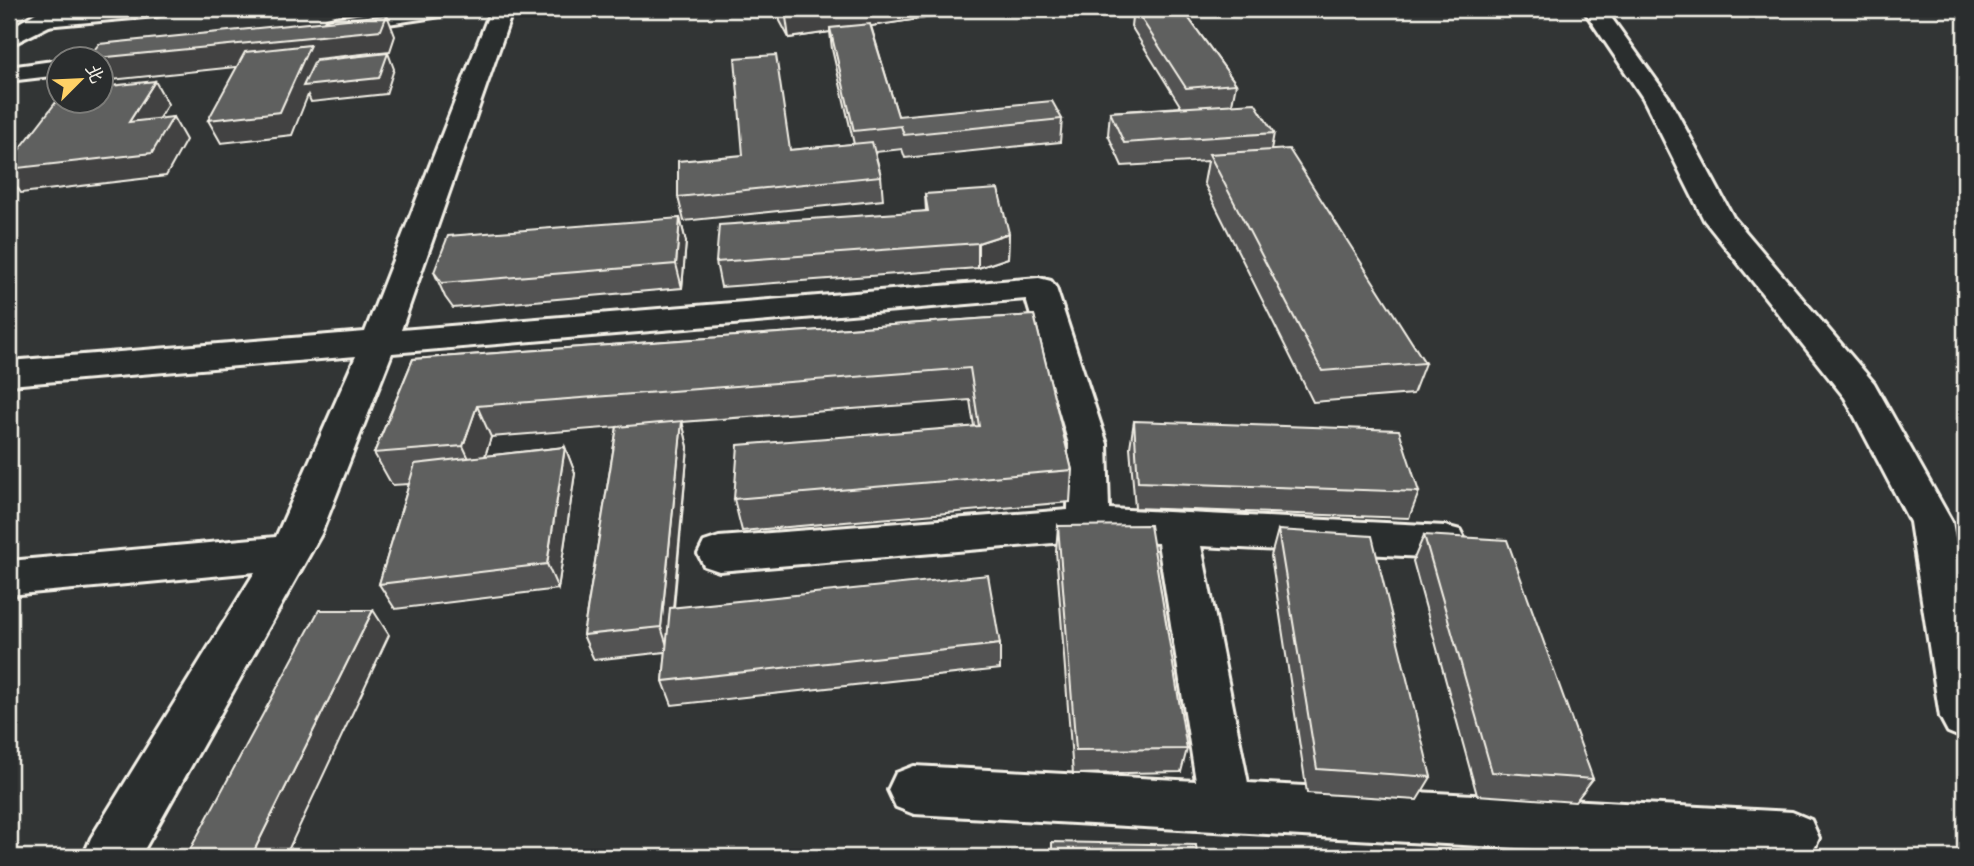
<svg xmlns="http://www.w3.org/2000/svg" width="1974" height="866" font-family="Caveat,'LXGW WenKai TC',sans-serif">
  <rect width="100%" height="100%" fill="#323535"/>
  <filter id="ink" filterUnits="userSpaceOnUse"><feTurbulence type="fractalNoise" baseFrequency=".0143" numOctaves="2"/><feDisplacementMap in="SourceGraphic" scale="14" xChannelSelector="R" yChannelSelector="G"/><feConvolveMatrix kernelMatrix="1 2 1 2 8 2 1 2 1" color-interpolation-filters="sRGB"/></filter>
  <g filter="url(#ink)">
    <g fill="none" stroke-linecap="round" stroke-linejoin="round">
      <g stroke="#f4f1e8" stroke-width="6">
        <path id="minor" d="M 82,9 L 167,9 L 164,14 L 156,16 L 45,26 L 37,24 L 33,19 L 37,14 Z
          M 397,9 L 452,9 L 449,14 L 441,16 L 335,32 L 327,30 L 323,25 L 327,20 L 335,18 Z
          M 491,9 L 513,9 L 401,330 L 1039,278 L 1051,281 L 1056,288 L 1107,444 L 1109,509 L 1445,526 L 1460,530 L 1466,542 L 1460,554 L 1445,558 L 1201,546 L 1248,783 L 1792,812 L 1811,820 L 1819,838 L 1811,856 L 1676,857 L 914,814 L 896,807 L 888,790 L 896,773 L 914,766 L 1196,781 L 1158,543 L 1089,540 L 719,571 L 704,566 L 698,554 L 704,542 L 719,537 L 1068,510 L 1069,444 L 1026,299 L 392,353 L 321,534 L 140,857 L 83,857 L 91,838 L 255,572 L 9,595 L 9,561 L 276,537 L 356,356 L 9,385 L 9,361 L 365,332 Z
          M 1583,9 L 1605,9 L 1669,98 L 1733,217 L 1874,383 L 1952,522 L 1965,591 L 1965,739 L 1948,732 L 1940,717 L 1910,522 L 1845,398 L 1704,220 L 1643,98 Z
          M 60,60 L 60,75 L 9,81 L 9,67 Z"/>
      </g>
      <g stroke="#f4f1e8" stroke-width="6">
        <path id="highway" d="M 42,9 L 65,9 L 53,24 L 9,46 L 9,29 Z"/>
      </g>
      <use href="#minor" fill="#2a2d2e" fill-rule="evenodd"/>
      <use href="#highway" fill="#2a2d2e" fill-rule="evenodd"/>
    </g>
    <path fill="#525352" stroke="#f4f1e8" stroke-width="2" d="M 778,9 L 974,9 L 974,11 L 871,26 L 898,116 L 1062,119 L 1060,142 L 905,158 L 902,149 L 875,152 L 881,176 L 883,200 L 684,221 L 678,197 L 790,150 L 854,144 L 832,49 L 830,32 L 789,38 L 780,21 Z
      M 1133,9 L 1182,9 L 1236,84 L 1232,104 L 1274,133 L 1271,150 L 1425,363 L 1413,394 L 1313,402 L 1204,183 L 1208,161 L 1122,166 L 1108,135 L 1110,112 L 1181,107 L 1131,26 Z
      M 925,194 L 1009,233 L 1008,258 L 978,268 L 721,287 L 716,262 L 926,211 Z
      M 680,218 L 686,242 L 682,288 L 453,308 L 445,297 L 434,272 Z
      M 1034,315 L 1072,470 L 1070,502 L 742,531 L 734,499 L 974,426 L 970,400 L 682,422 L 688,447 L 674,608 L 1000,644 L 1000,669 L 672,705 L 663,681 L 666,652 L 594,660 L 583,635 L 617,427 L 491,437 L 485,456 L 565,447 L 575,473 L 558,589 L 395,609 L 379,584 L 409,484 L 392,485 L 374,453 L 413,359 Z
      M 1134,421 L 1419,492 L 1409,518 L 1135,508 L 1130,447 Z
      M 1058,526 L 1187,749 L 1181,772 L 1073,774 L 1056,551 Z
      M 1278,530 L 1431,777 L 1417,800 L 1307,793 L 1271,556 Z
      M 1424,535 L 1593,779 L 1575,802 L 1477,795 L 1413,561 Z"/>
    <path fill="#424342" stroke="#f4f1e8" stroke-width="2" d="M 846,9 L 974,9 L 974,11 L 831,32 L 830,28 L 830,32 L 789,38 L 786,17 Z
      M 387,15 L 395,36 L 390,51 L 316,59 L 319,67 L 388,53 L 394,69 L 386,94 L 311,102 L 308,95 L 292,135 L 221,143 L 208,120 L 303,60 L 102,81 L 102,60 L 87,59 Z
      M 155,81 L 168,104 L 142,145 L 129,122 Z
      M 173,117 L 186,140 L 166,176 L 21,193 L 9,176 L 9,169 Z
      M 680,218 L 686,242 L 682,288 L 676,264 Z
      M 1009,233 L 1008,258 L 978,268 L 978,243 Z
      M 477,406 L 491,437 L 478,478 L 463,446 Z
      M 682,421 L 688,447 L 669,652 L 661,627 Z
      M 565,447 L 575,473 L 558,589 L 547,564 Z
      M 373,610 L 389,635 L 285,857 L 251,857 Z"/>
    <path fill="#5f605f" stroke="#f4f1e8" stroke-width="2" d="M 782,9 L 846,9 L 786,17 Z
      M 1135,9 L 1182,9 L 1236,84 L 1186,88 Z
      M 387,15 L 381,30 L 87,59 L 99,44 Z
      M 870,24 L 898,116 L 1052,101 L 1062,119 L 904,135 L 901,126 L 854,131 L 830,28 Z
      M 310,45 L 280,112 L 208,120 L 245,52 Z
      M 388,53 L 379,78 L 303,86 L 315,61 Z
      M 776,55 L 790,150 L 872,142 L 881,176 L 678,197 L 678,161 L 743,155 L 735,58 Z
      M 155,81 L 129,122 L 173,117 L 152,153 L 9,169 L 9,163 L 60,97 L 60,102 L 102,102 L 102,87 Z
      M 1255,103 L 1274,133 L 1124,143 L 1110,112 Z
      M 1289,149 L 1425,363 L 1322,371 L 1209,154 Z
      M 998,189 L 1009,233 L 978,243 L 716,262 L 719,225 L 928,211 L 925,194 Z
      M 680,218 L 676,264 L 442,283 L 434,272 L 448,236 Z
      M 1034,315 L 1072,470 L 734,499 L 738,445 L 979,426 L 970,368 L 477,406 L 463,446 L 374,453 L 413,359 Z
      M 682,421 L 661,627 L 583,635 L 617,427 Z
      M 1134,421 L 1399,430 L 1419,492 L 1138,482 Z
      M 565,447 L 547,564 L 379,584 L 415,464 Z
      M 1150,525 L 1187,749 L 1076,750 L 1058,526 Z
      M 1278,530 L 1372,536 L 1431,777 L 1317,769 Z
      M 1424,535 L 1507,540 L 1593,779 L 1492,772 Z
      M 988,575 L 1000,644 L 663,681 L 670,608 Z
      M 319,610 L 373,610 L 251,857 L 186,857 Z
      M 1052,842 L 1196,845 L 1197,857 L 1052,857 Z
      M 1537,854 L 1568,857 L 1538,857 Z"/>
  </g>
  <rect width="1974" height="866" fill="none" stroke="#2a2d2e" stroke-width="35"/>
  <rect x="18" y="18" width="1939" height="831" fill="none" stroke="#f4f1e8" stroke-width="2.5" filter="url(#ink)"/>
  <g transform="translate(80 80) rotate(66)"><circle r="33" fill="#2a2d2e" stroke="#7b7b78" stroke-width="2"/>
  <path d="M0-5L12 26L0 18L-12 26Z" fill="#ffd166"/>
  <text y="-10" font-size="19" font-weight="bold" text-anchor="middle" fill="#f4f1e8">北</text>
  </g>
</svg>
